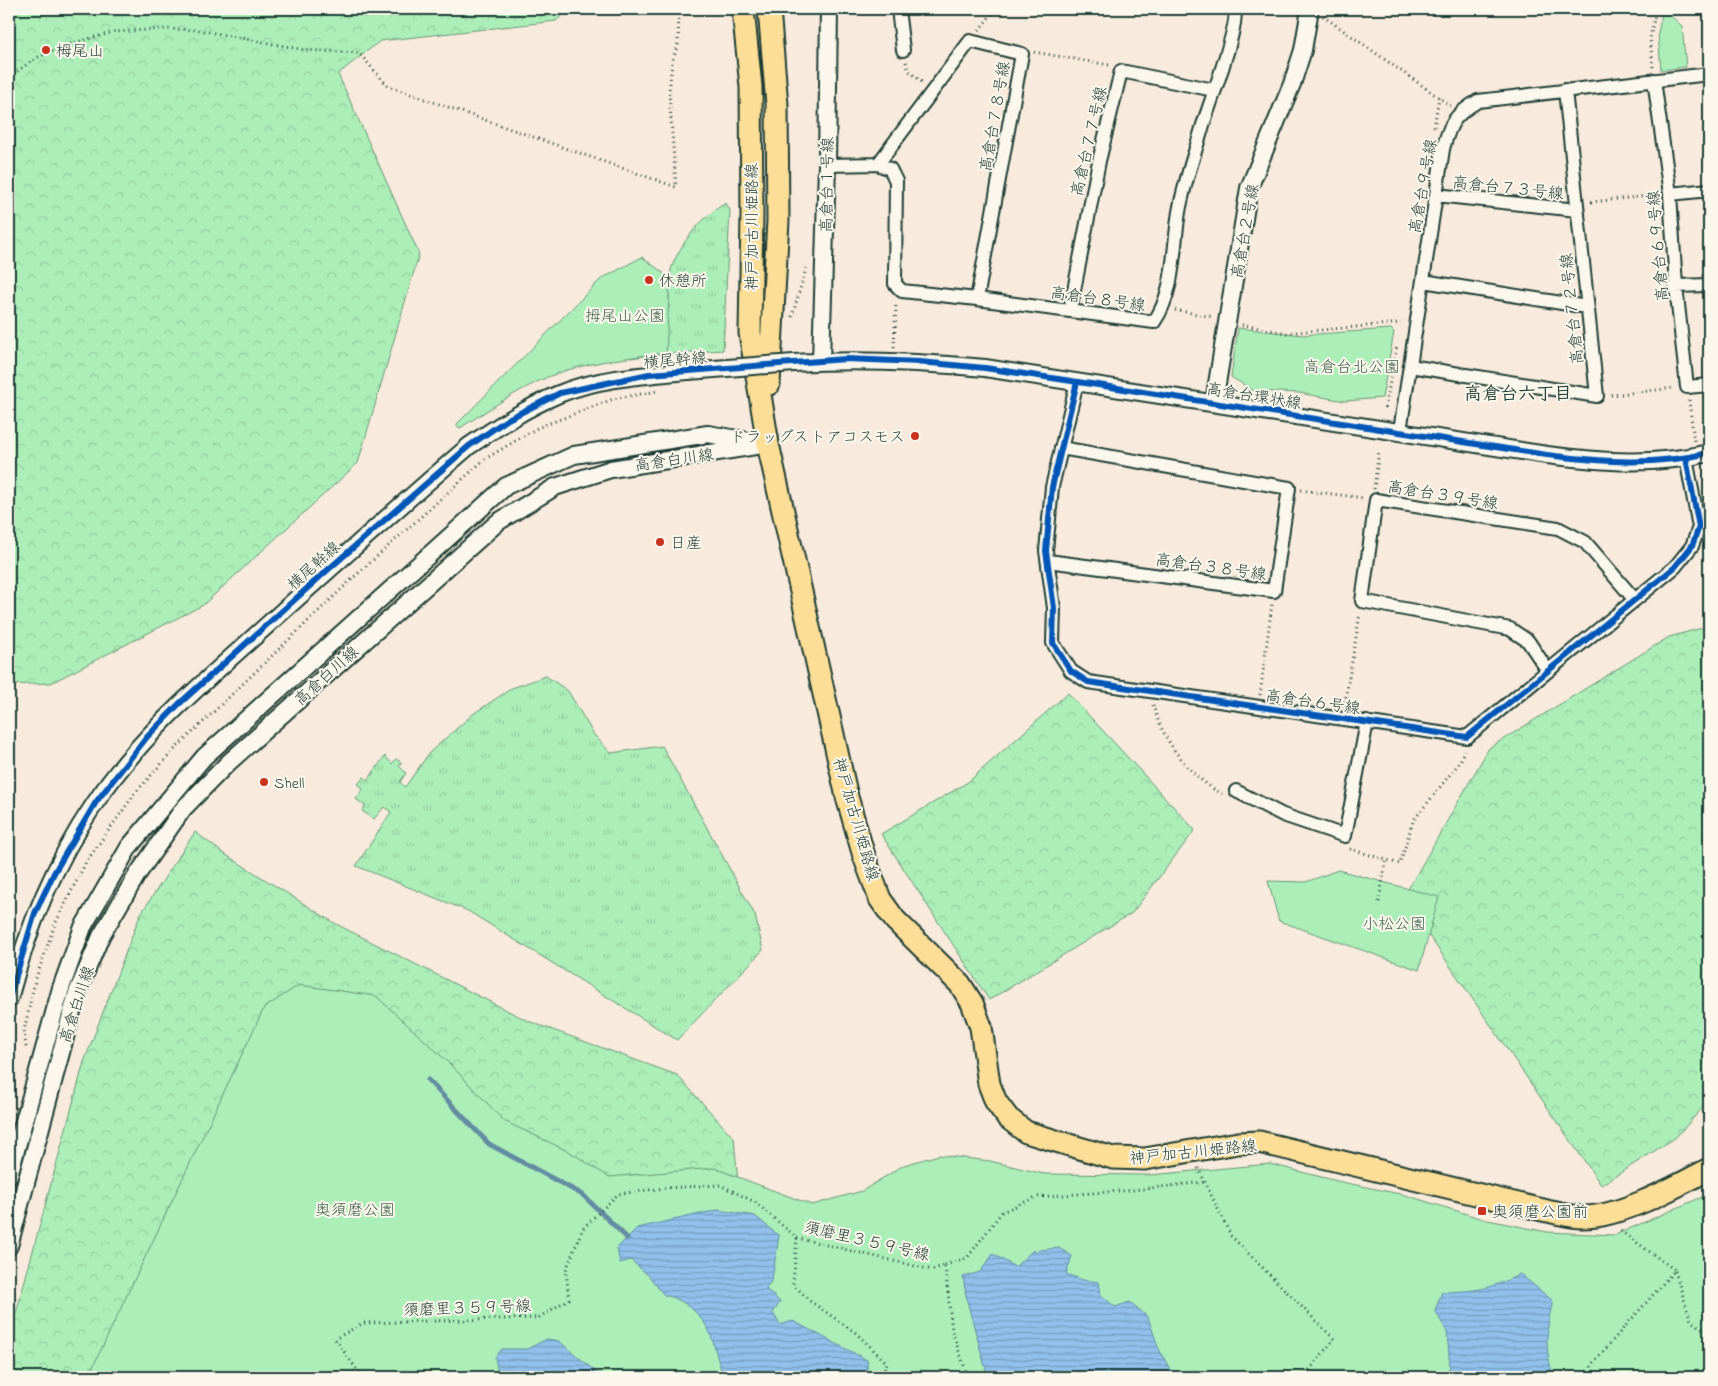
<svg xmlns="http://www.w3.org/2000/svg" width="1718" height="1386" font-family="'Indie Flower','Klee One',sans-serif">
  <defs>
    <pattern id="grass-tufts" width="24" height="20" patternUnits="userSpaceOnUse" patternTransform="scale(1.25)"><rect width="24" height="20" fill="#abeeb8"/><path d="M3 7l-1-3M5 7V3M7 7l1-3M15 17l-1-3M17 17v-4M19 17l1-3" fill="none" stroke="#93cd9f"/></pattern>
    <pattern id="forest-crowns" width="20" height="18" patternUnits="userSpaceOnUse" patternTransform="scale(1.25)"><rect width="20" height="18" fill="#abeeb8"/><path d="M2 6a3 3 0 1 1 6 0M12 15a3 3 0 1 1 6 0" fill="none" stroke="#93cd9f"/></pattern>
    <pattern id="water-rules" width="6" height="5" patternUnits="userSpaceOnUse" patternTransform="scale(1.25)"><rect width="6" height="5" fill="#90c0eb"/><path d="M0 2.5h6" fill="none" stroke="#759dbf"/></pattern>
  </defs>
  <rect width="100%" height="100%" fill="#f8eadc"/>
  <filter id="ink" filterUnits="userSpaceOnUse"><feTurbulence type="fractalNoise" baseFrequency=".02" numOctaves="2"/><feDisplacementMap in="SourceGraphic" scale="10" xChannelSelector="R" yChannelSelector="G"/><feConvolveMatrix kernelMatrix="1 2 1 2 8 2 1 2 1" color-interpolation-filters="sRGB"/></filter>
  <g filter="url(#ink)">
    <path fill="url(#grass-tufts)" stroke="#659676" d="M 726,203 L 730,210 L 723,350 L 661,354 L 630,358 C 638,339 656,326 666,309 C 671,301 668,287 669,278 C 674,250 701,216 726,203 Z
      M 546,676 L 568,691 L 594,735 L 611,753 L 662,746 L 755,915 L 763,950 L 677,1040 L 468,911 L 356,866 L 391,812 L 384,807 L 374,819 L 362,811 L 365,806 L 356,799 L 363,789 L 358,784 L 364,777 L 368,780 L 385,756 L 392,764 L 396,759 L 402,763 L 399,766 L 406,773 L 400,782 L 405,787 L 430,752 L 473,714 L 512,688 Z"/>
    <path fill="url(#forest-crowns)" stroke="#659676" d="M 9,9 L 569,9 L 556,21 L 380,41 L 338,74 L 419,254 L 358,463 L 203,605 L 51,683 L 9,685 Z
      M 1709,626 L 1709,1101 L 1675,1138 L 1601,1185 L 1403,898 L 1489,748 L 1669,637 Z
      M 1068,693 L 1195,830 L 1132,913 L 989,1000 L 881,834 L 968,782 Z
      M 195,832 L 223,853 L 336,924 L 528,1021 L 677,1075 L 734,1138 L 739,1194 L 490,1377 L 9,1377 L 9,1339 L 84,1062 L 140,915 Z"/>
    <path fill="#abeeb8" stroke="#659676" d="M 1663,9 L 1682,26 L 1686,67 L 1661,70 L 1658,33 Z
      M 642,257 L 670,278 L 666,353 C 632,357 597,361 564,371 C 527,383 493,407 460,428 L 456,425 L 601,279 Z
      M 1238,328 L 1303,335 L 1391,329 L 1394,332 L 1382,398 L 1345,401 L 1299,393 L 1254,391 L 1231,377 Z
      M 1338,870 L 1439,897 L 1419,970 L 1279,921 L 1268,881 L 1306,882 Z
      M 299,985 L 376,996 L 449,1063 L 504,1121 L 570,1152 L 609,1177 L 714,1168 L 812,1205 L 862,1191 L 904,1165 L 939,1155 L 990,1161 L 1044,1174 L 1150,1175 L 1270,1164 L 1337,1181 L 1405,1195 L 1483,1219 L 1547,1232 L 1615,1235 L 1709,1194 L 1709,1377 L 88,1377 L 264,1008 Z"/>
    <path fill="url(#water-rules)" stroke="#638ca2" d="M 718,1210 L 755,1216 L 779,1236 L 772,1279 L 766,1289 L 780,1302 L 773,1313 L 780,1325 L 793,1321 L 867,1360 L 868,1377 L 725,1377 C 717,1363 716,1348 710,1333 C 702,1314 682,1298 664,1295 L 649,1276 L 631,1260 L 620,1263 L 617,1248 L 637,1228 Z
      M 1059,1248 L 1072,1256 L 1066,1274 L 1083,1280 L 1099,1282 L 1101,1295 L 1115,1307 L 1130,1302 L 1148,1317 L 1158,1347 L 1174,1377 L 988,1377 L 967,1301 L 963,1277 L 980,1272 L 993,1254 L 1015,1267 L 1032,1251 Z
      M 1520,1274 L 1553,1301 C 1546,1327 1544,1351 1554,1377 L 1442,1377 L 1450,1367 L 1447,1332 L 1435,1310 L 1442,1292 C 1475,1291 1490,1290 1520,1274 Z
      M 547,1339 L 559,1341 L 602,1377 L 502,1377 L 498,1373 L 495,1357 L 502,1349 L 527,1349 Z"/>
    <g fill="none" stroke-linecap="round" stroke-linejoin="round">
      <path stroke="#638ca2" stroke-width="5" d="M 428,1080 L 489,1144 L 583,1195 L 627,1238"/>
      <g stroke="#1f3d34" stroke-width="16">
        <path id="minor" d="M 898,9 L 903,50
          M 1654,80 L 1670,194 L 1676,286 L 1687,387 L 1709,385
          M 878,164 L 970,41 L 1022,54 L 977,299
          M 827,165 L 878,164 L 890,169 L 896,181 L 895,284 L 902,291 L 977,299 L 1154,322 C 1175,292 1173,248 1179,212 C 1184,183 1195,153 1203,125 C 1209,106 1241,21 1234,9
          M 1670,194 L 1709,190
          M 1436,195 L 1577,210
          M 1423,281 L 1587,307
          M 1676,286 L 1709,285
          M 1070,311 L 1099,161 L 1121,71 L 1214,90
          M 1410,366 L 1597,396 L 1565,90
          M 1077,382 L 1052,487 L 1046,551 L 1054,608 L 1053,643 L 1071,671 L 1088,682 L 1467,737 L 1675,567 L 1692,546 L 1699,527 L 1686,458
          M 1400,431 L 1443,149 C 1450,123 1454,115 1478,101 L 1709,74
          M 1048,561 L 1274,591 L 1289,488 L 1061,448
          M 1548,671 L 1528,641 L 1510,629 L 1362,601 L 1376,500 L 1558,528 L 1585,542 L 1635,600
          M 1236,791 L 1283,815 L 1345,836 L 1367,722"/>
      </g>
      <g stroke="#1f3d34" stroke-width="20">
        <path id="tertiary" d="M 821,361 L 827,165 L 829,9
          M 794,363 C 858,359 921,362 985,368 L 1547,455 C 1604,462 1653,466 1709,453
          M 1214,402 L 1249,188 L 1292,84 L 1303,50 L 1310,9
          M 9,999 C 28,927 53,865 95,803 C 138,739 197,688 254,637 C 325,573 396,509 469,446 C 497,427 526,408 559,394 C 597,378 647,375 688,371
          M 9,1175 L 61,988 L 83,927 L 129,847 L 204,757 L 506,486 L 574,455 L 708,434 L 755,442
          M 9,1246 L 77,993 L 101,936 L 137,875 L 183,809 L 228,763 L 498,522 L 555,487 L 611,469 L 768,444"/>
      </g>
      <g stroke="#1f3d34" stroke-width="25">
        <path id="primary" d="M 743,9 L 751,87 L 752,214 L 750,333 L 768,444 L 847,797 L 864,856 L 880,899 L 895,920 L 960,984 L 972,1003 L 981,1027 L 989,1084 L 996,1102 L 1008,1118 L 1026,1132 L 1113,1158 L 1145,1159 L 1238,1143 L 1259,1142 L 1547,1211 C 1558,1213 1571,1217 1582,1217 C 1619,1218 1677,1186 1709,1169
          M 769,384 L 778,220 L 777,105 L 769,9"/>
      </g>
      <path stroke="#1f3d34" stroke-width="3" stroke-dasharray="1 4" stroke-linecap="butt" d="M 1323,16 L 1451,106
        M 979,30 L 996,9
        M 1034,52 L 1109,65
        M 906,62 L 909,71 L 922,82
        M 1653,67 L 1650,38 L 1656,9
        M 9,77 L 36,58 L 69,44 L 114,32 L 166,29 L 199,30 L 305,50 L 359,53 L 388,86 L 676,187 L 669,92 L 672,62 L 678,44 L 679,9
        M 1434,127 L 1439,97
        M 1591,202 L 1657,195
        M 1175,310 L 1213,317
        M 792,317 L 807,265
        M 1242,325 L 1287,333 L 1401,323
        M 894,347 L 896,303
        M 1611,395 L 1674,388
        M 1689,400 L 1694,441
        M 1385,408 L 1397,345
        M 1374,489 L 1379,450
        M 1301,490 L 1364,498
        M 1260,695 L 1272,604
        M 1153,705 C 1163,741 1189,776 1222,794
        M 1344,707 L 1360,614
        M 1350,849 L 1400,864 L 1413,821 L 1460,762 L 1464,750
        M 1378,907 L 1386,860
        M 26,1047 L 24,1031 L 35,981 L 55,924 L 86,862 L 136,792 L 173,751 L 353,578 L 485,459 L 537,428 L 613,399 L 658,391
        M 1198,1168 L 1231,1236 L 1334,1339 L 1304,1377
        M 797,1238 L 793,1284 L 810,1301 L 856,1333 L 887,1363 L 881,1377
        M 945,1265 L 967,1258 L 1002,1212 L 1036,1197 L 1134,1190 L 1204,1182
        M 1675,1271 L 1691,1321 L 1709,1333
        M 362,1377 L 335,1339 L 363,1323 L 538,1318 L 569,1299 L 566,1270 L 583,1228 L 618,1194 L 664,1188 L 720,1185 L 755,1202 L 797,1238 L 932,1270 L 945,1265 L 952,1331 L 968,1377
        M 1593,1377 L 1591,1365 L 1675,1270 L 1618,1229"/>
      <use href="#minor" stroke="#fbf7ec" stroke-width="12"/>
      <use href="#tertiary" stroke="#fbf7ec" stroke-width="16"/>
      <use href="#primary" stroke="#fdde96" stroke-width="21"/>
      <g stroke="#1f3d34" stroke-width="20" stroke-linecap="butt">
        <path id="tertiary-bridge" d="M 688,371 L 794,363"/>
      </g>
      <use href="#tertiary-bridge" stroke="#fbf7ec" stroke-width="16"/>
      <g stroke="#fbf7ec" stroke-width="9">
        <path id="cycleway" d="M 1077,382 L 1052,487 L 1046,551 L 1054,608 L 1053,643 L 1071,671 L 1088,682 L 1467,737 L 1675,567 L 1692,546 L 1699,527 L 1686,458
          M 9,999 L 35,913 L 54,873 L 96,802 L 147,737 L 179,704 L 322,575 L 469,446 L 508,419 L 560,393 L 649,374 L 846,359 L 920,362 L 985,368 L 1098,385 L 1547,455 C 1604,462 1653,466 1709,453"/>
      </g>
      <use href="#cycleway" stroke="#0057b8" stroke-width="6"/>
    </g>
  </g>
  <g fill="#c8321e" stroke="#fbf7ec" stroke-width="2">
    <circle cx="46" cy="50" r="5"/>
    <circle cx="649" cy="280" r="5"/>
    <circle cx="915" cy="436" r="5"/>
    <circle cx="660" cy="542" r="5"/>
    <circle cx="264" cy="782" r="5"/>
    <rect x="1477" y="1206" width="10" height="10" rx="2.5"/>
  </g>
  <g text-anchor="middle" stroke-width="4" stroke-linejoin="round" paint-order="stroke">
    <g font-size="16" fill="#1f3d34" stroke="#fbf7ec" text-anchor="start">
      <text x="56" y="56">栂尾山</text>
      <text x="659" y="286">休憩所</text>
      <text x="905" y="442" text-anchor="end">ドラッグストアコスモス</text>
      <text x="670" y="548">日産</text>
      <text x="274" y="788">Shell</text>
      <text x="1492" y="1217">奥須磨公園前</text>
    </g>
    <g font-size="16" fill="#1f3d34" stroke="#fbf7ec">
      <text transform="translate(994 116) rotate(-80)" y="6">高倉台７８号線</text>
      <text transform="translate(1088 141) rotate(-77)" y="6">高倉台７７号線</text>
      <text transform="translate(826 185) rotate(-89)" y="6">高倉台１号線</text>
      <text transform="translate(1422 186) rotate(-80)" y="6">高倉台９号線</text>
      <text transform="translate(1508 187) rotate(6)" y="6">高倉台７３号線</text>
      <text transform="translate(751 227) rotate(-90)" y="6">神戸加古川姫路線</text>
      <text transform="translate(1244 231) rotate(-80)" y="6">高倉台２号線</text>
      <text transform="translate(1657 246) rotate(-95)" y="6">高倉台６９号線</text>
      <text transform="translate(1098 298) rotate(8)" y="6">高倉台８号線</text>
      <text transform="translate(1571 309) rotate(-96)" y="6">高倉台７２号線</text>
      <text transform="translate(675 359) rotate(-5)" y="6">横尾幹線</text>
      <text transform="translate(1254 395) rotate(9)" y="6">高倉台環状線</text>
      <text transform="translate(674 459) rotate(-8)" y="6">高倉白川線</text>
      <text transform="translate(1443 494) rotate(9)" y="6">高倉台３９号線</text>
      <text transform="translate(313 565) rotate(-42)" y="6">横尾幹線</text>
      <text transform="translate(1211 566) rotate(8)" y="6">高倉台３８号線</text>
      <text transform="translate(326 675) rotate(-42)" y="6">高倉白川線</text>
      <text transform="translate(1313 701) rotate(8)" y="6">高倉台６号線</text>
      <text transform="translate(857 819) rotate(74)" y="6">神戸加古川姫路線</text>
      <text transform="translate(76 1004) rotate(-72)" y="6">高倉白川線</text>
      <text transform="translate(1193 1151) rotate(-6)" y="6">神戸加古川姫路線</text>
      <text transform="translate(867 1240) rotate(13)" y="6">須磨里３５９号線</text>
      <text transform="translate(467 1307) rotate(-2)" y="6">須磨里３５９号線</text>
    </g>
    <g font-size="16" fill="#3b604e" stroke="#fbf7ec">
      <text x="625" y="321">拇尾山公園</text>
      <text x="1352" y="372">高倉台北公園</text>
      <text x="1394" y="929">小松公園</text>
      <text x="355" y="1215">奥須磨公園</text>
    </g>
    <g font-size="18" font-weight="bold" fill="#1f3d34" stroke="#fbf7ec">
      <text x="1518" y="399">高倉台六丁目</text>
    </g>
  </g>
  <rect width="1718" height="1386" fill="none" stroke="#fbf7ec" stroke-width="30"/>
  <rect x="15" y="15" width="1688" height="1356" fill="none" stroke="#1f3d34" stroke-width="2" filter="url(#ink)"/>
</svg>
